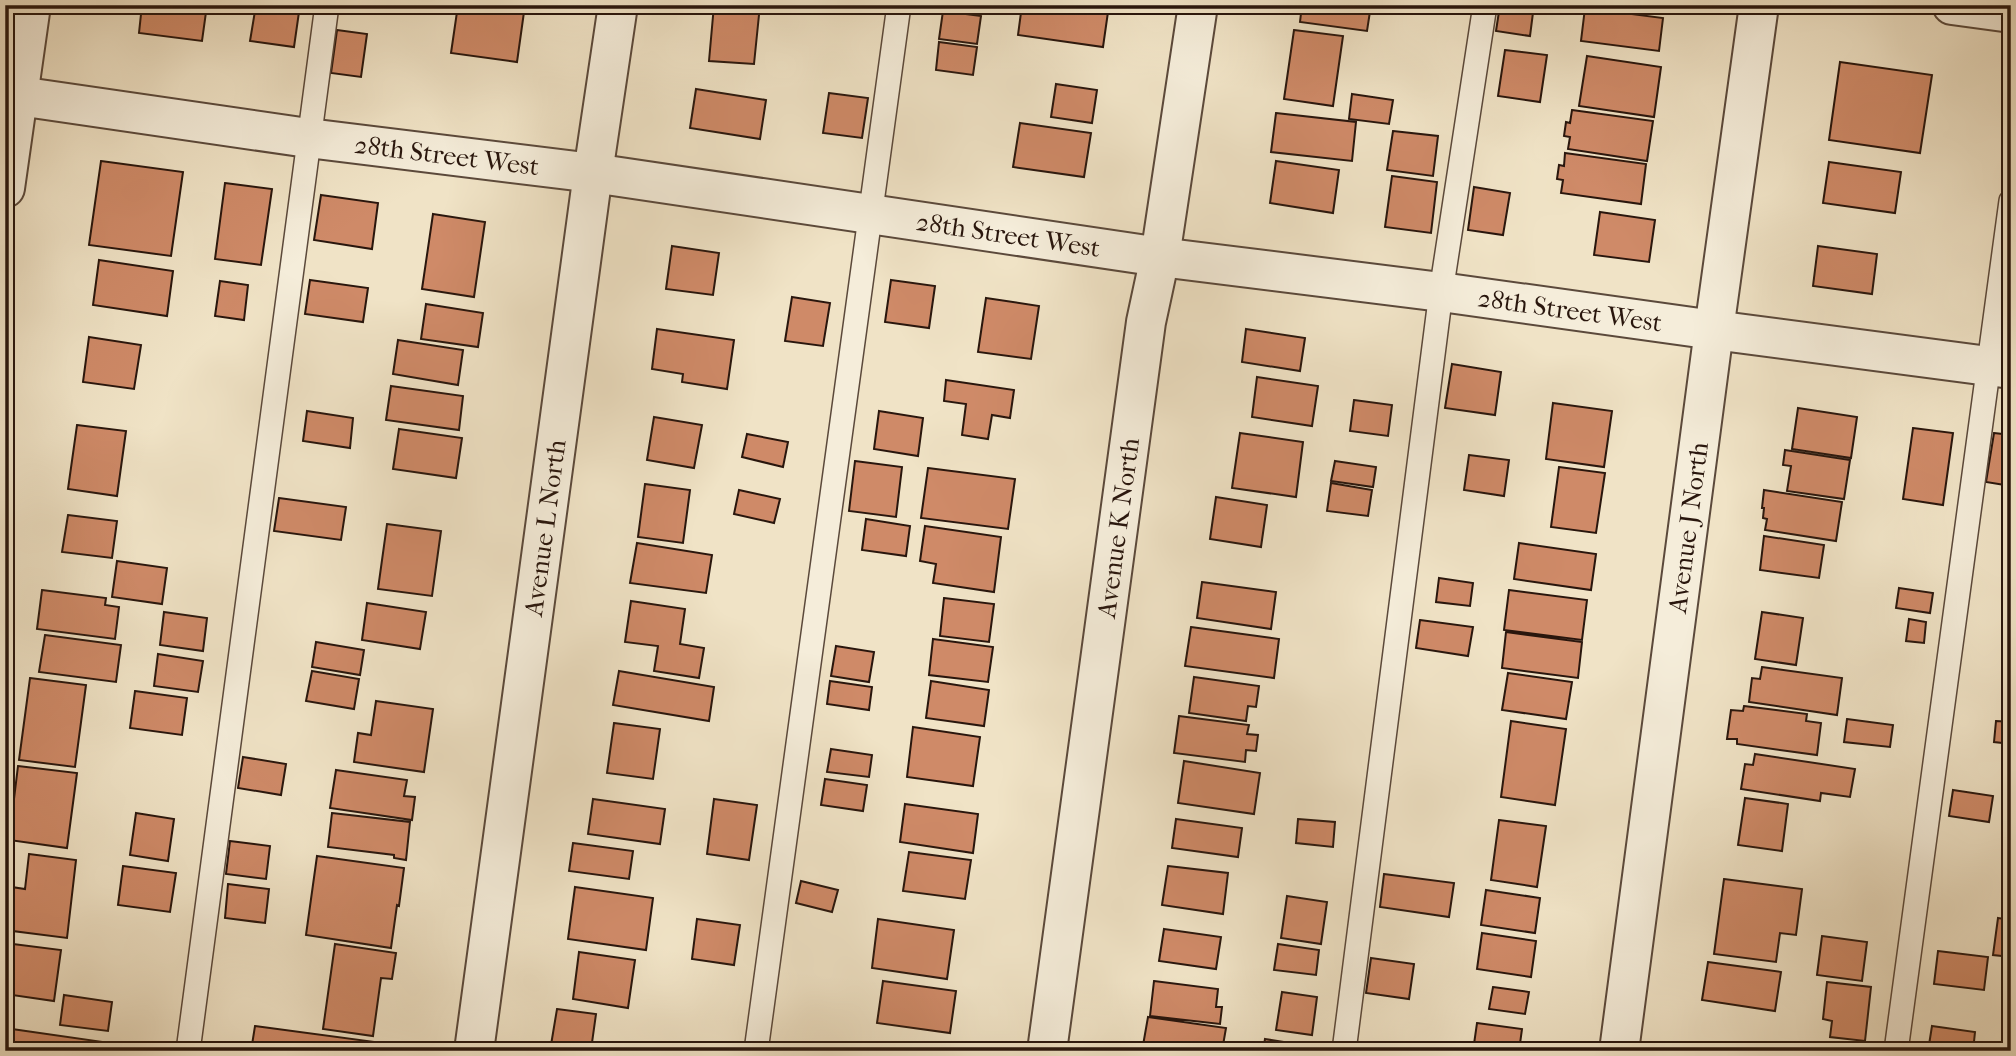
<svg xmlns="http://www.w3.org/2000/svg" width="2016" height="1056" font-family="'IM FELL French Canon',serif">
  <rect width="100%" height="100%" fill="#f0e3c6"/>
  <filter id="stains"><feTurbulence type="fractalNoise" baseFrequency=".00286" numOctaves="4"/><feColorMatrix values="0 0 0 0 .2 0 0 0 0 .09 0 0 0 0 .02 0 0 0 .5 -.17"/></filter>
  <radialGradient id="worn" r=".72"><stop offset=".6" stop-color="#630" stop-opacity="0"/><stop offset="1" stop-color="#630" stop-opacity=".3"/></radialGradient>
  <path fill="#cf8a68" stroke="#29160d" stroke-width="2" d="M 142,5 L 207,5 L 202,41 L 139,33 Z
    M 256,5 L 300,5 L 294,47 L 250,41 Z
    M 458,5 L 474,5 L 524,12 L 517,62 L 451,53 Z
    M 714,5 L 760,5 L 754,64 L 709,61 Z
    M 1022,5 L 1109,5 L 1103,47 L 1018,35 Z
    M 1302,5 L 1371,5 L 1367,31 L 1300,22 Z
    M 1500,5 L 1534,5 L 1530,36 L 1496,31 Z
    M 1585,8 L 1663,18 L 1659,51 L 1581,41 Z
    M 943,11 L 981,16 L 977,44 L 939,39 Z
    M 337,30 L 367,34 L 361,77 L 331,73 Z
    M 1294,30 L 1343,36 L 1333,106 L 1284,99 Z
    M 939,42 L 977,47 L 973,75 L 936,70 Z
    M 1505,50 L 1547,55 L 1540,102 L 1498,96 Z
    M 1587,56 L 1661,67 L 1654,117 L 1579,106 Z
    M 1840,62 L 1932,75 L 1920,153 L 1829,140 Z
    M 1056,84 L 1097,90 L 1092,123 L 1051,117 Z
    M 696,89 L 766,100 L 760,139 L 690,128 Z
    M 829,93 L 868,98 L 862,138 L 823,133 Z
    M 1352,94 L 1393,100 L 1389,124 L 1349,119 Z
    M 1572,110 L 1653,121 L 1647,161 L 1568,149 L 1570,137 L 1564,136 L 1566,122 L 1570,123 Z
    M 1276,113 L 1356,122 L 1352,161 L 1271,152 Z
    M 1020,123 L 1091,133 L 1084,177 L 1013,167 Z
    M 1393,131 L 1438,136 L 1433,176 L 1387,170 Z
    M 1565,153 L 1646,164 L 1641,204 L 1561,193 L 1563,180 L 1557,179 L 1559,165 L 1564,166 Z
    M 101,161 L 183,172 L 171,256 L 89,245 Z
    M 1276,161 L 1339,170 L 1333,213 L 1270,203 Z
    M 1829,162 L 1901,172 L 1895,213 L 1823,203 Z
    M 1392,176 L 1437,182 L 1431,233 L 1385,227 Z
    M 225,183 L 272,189 L 261,265 L 215,259 Z
    M 1474,187 L 1510,193 L 1503,235 L 1468,230 Z
    M 321,195 L 378,203 L 372,249 L 314,240 Z
    M 1600,212 L 1655,220 L 1649,262 L 1594,255 Z
    M 433,214 L 485,222 L 474,297 L 422,289 Z
    M 672,246 L 719,253 L 713,295 L 666,289 Z
    M 1818,246 L 1877,254 L 1872,294 L 1813,286 Z
    M 99,260 L 173,271 L 167,316 L 93,305 Z
    M 310,280 L 368,288 L 363,322 L 305,314 Z
    M 891,280 L 935,286 L 929,328 L 885,322 Z
    M 220,281 L 248,285 L 244,320 L 215,316 Z
    M 792,297 L 830,303 L 823,346 L 785,341 Z
    M 986,298 L 1039,306 L 1031,359 L 978,352 Z
    M 426,304 L 483,313 L 478,347 L 421,339 Z
    M 657,329 L 734,340 L 727,389 L 682,382 L 683,374 L 652,369 Z
    M 1246,329 L 1305,338 L 1300,371 L 1242,362 Z
    M 89,337 L 141,345 L 134,389 L 83,382 Z
    M 398,340 L 463,350 L 458,385 L 393,374 Z
    M 1452,364 L 1501,372 L 1495,415 L 1445,408 Z
    M 1257,377 L 1318,386 L 1312,426 L 1252,417 Z
    M 946,380 L 1014,390 L 1010,418 L 992,415 L 988,439 L 962,435 L 966,404 L 944,401 Z
    M 391,386 L 463,396 L 459,430 L 386,420 Z
    M 1354,400 L 1392,405 L 1388,436 L 1350,431 Z
    M 1553,403 L 1612,411 L 1604,467 L 1546,459 Z
    M 1798,408 L 1857,417 L 1851,458 L 1792,449 Z
    M 307,411 L 353,418 L 350,448 L 303,441 Z
    M 879,411 L 923,418 L 918,456 L 874,449 Z
    M 654,417 L 702,425 L 694,468 L 647,460 Z
    M 77,425 L 126,431 L 117,496 L 68,489 Z
    M 1913,428 L 1953,433 L 1943,505 L 1903,499 Z
    M 399,429 L 462,438 L 456,478 L 393,469 Z
    M 1240,433 L 1303,442 L 1296,497 L 1232,488 Z
    M 1994,433 L 2011,435 L 2011,486 L 1986,482 Z
    M 747,434 L 788,442 L 783,467 L 742,457 Z
    M 1785,450 L 1850,460 L 1844,499 L 1787,491 L 1791,466 L 1783,465 Z
    M 1469,455 L 1509,460 L 1504,496 L 1464,490 Z
    M 855,461 L 902,467 L 896,517 L 849,511 Z
    M 1335,461 L 1376,467 L 1373,487 L 1331,481 Z
    M 1559,467 L 1605,473 L 1596,533 L 1551,527 Z
    M 928,468 L 1015,479 L 1008,529 L 921,518 Z
    M 1331,483 L 1372,490 L 1368,516 L 1327,511 Z
    M 645,484 L 690,490 L 683,543 L 638,537 Z
    M 739,490 L 780,499 L 774,523 L 734,514 Z
    M 1764,490 L 1842,502 L 1836,541 L 1765,530 L 1767,519 L 1763,518 L 1764,508 L 1762,508 Z
    M 1216,497 L 1267,505 L 1261,547 L 1210,539 Z
    M 279,498 L 346,507 L 341,540 L 274,531 Z
    M 68,515 L 117,521 L 112,558 L 62,552 Z
    M 866,519 L 910,526 L 906,556 L 862,550 Z
    M 387,524 L 441,531 L 432,596 L 378,589 Z
    M 925,526 L 1001,537 L 994,592 L 933,583 L 936,564 L 920,561 Z
    M 1764,536 L 1824,545 L 1819,578 L 1760,570 Z
    M 637,543 L 712,555 L 706,593 L 630,583 Z
    M 1519,543 L 1596,554 L 1591,590 L 1514,579 Z
    M 117,561 L 167,568 L 162,604 L 112,597 Z
    M 1439,578 L 1473,583 L 1470,606 L 1436,602 Z
    M 1202,582 L 1276,592 L 1271,629 L 1197,618 Z
    M 1899,588 L 1933,593 L 1930,613 L 1896,608 Z
    M 42,590 L 106,598 L 105,605 L 119,607 L 115,639 L 37,629 Z
    M 1509,590 L 1587,600 L 1582,640 L 1504,630 Z
    M 944,598 L 994,604 L 989,642 L 940,636 Z
    M 631,601 L 685,609 L 680,644 L 704,648 L 699,678 L 654,671 L 658,646 L 625,642 Z
    M 367,603 L 426,612 L 420,649 L 362,640 Z
    M 164,612 L 207,618 L 203,651 L 160,645 Z
    M 1762,612 L 1803,618 L 1796,665 L 1755,659 Z
    M 2009,616 L 2011,616 L 2011,645 L 2005,645 Z
    M 1909,619 L 1926,622 L 1924,643 L 1906,641 Z
    M 1420,620 L 1473,627 L 1468,656 L 1416,648 Z
    M 1191,627 L 1279,639 L 1274,678 L 1185,666 Z
    M 1506,632 L 1582,642 L 1578,678 L 1502,668 Z
    M 45,635 L 121,645 L 116,682 L 39,672 Z
    M 933,639 L 993,647 L 988,682 L 929,675 Z
    M 316,642 L 364,650 L 360,675 L 312,667 Z
    M 836,646 L 874,652 L 869,682 L 831,676 Z
    M 158,654 L 203,661 L 198,692 L 154,686 Z
    M 2007,654 L 2011,655 L 2011,682 L 2004,681 Z
    M 1762,667 L 1842,678 L 1837,715 L 1749,702 L 1752,678 L 1760,679 Z
    M 312,671 L 359,679 L 354,709 L 306,701 Z
    M 619,671 L 714,687 L 709,721 L 613,705 Z
    M 1508,673 L 1572,682 L 1566,719 L 1502,710 Z
    M 1194,677 L 1259,686 L 1256,707 L 1248,706 L 1246,721 L 1189,713 Z
    M 30,678 L 86,685 L 75,767 L 19,760 Z
    M 830,681 L 872,687 L 869,710 L 827,704 Z
    M 931,681 L 989,690 L 984,726 L 926,718 Z
    M 135,691 L 187,698 L 182,735 L 130,728 Z
    M 376,701 L 433,709 L 424,772 L 354,762 L 358,733 L 371,735 Z
    M 1744,706 L 1807,714 L 1806,721 L 1821,723 L 1817,755 L 1737,744 L 1737,739 L 1727,739 L 1731,710 L 1743,711 Z
    M 1179,716 L 1249,725 L 1247,734 L 1258,735 L 1256,751 L 1246,750 L 1245,762 L 1174,753 Z
    M 1847,719 L 1893,725 L 1890,747 L 1844,742 Z
    M 1511,721 L 1566,729 L 1555,805 L 1501,797 Z
    M 1996,721 L 2011,722 L 2011,744 L 1994,742 Z
    M 614,723 L 660,729 L 653,779 L 607,773 Z
    M 913,727 L 980,737 L 973,786 L 907,777 Z
    M 831,749 L 872,755 L 869,777 L 827,772 Z
    M 1755,754 L 1855,769 L 1850,797 L 1821,793 L 1820,801 L 1741,789 L 1745,764 L 1753,765 Z
    M 243,757 L 286,764 L 281,795 L 238,788 Z
    M 1184,761 L 1260,773 L 1254,814 L 1178,803 Z
    M 18,766 L 77,773 L 67,848 L 9,840 Z
    M 336,770 L 407,780 L 404,796 L 415,797 L 412,820 L 330,808 Z
    M 825,779 L 867,785 L 863,811 L 821,805 Z
    M 1953,790 L 1993,796 L 1989,822 L 1949,816 Z
    M 1745,798 L 1788,804 L 1782,851 L 1738,845 Z
    M 593,799 L 665,809 L 660,844 L 588,834 Z
    M 714,799 L 757,805 L 749,860 L 707,854 Z
    M 905,804 L 978,814 L 973,853 L 900,842 Z
    M 136,813 L 174,819 L 168,861 L 130,855 Z
    M 332,813 L 410,822 L 406,860 L 394,858 L 394,855 L 328,847 Z
    M 1176,819 L 1242,828 L 1238,857 L 1172,848 Z
    M 1298,819 L 1335,822 L 1333,847 L 1296,843 Z
    M 1499,820 L 1546,826 L 1537,887 L 1491,880 Z
    M 230,841 L 270,846 L 266,879 L 226,874 Z
    M 573,843 L 633,851 L 629,879 L 569,871 Z
    M 909,852 L 971,860 L 965,899 L 903,891 Z
    M 29,854 L 76,860 L 67,938 L 5,930 L 5,886 L 25,889 Z
    M 317,856 L 404,868 L 399,906 L 397,905 L 391,948 L 306,935 Z
    M 123,866 L 176,873 L 170,912 L 118,905 Z
    M 1168,866 L 1228,873 L 1223,914 L 1162,905 Z
    M 1384,874 L 1454,883 L 1449,917 L 1380,907 Z
    M 1724,879 L 1802,889 L 1796,935 L 1780,933 L 1776,962 L 1714,954 Z
    M 801,881 L 838,890 L 832,912 L 796,903 Z
    M 228,884 L 269,889 L 265,923 L 225,918 Z
    M 575,887 L 653,898 L 646,950 L 568,939 Z
    M 1486,890 L 1540,898 L 1535,933 L 1481,925 Z
    M 1287,896 L 1327,902 L 1321,944 L 1281,938 Z
    M 1998,918 L 2011,920 L 2011,957 L 1993,955 Z
    M 697,919 L 740,925 L 734,965 L 692,959 Z
    M 878,919 L 954,930 L 947,979 L 872,968 Z
    M 1164,929 L 1221,937 L 1216,969 L 1159,961 Z
    M 1482,933 L 1536,941 L 1531,977 L 1477,969 Z
    M 1822,936 L 1867,942 L 1862,981 L 1817,975 Z
    M 5,943 L 61,950 L 54,1001 L 5,994 Z
    M 335,944 L 396,953 L 392,979 L 381,978 L 373,1036 L 323,1029 Z
    M 1278,944 L 1319,950 L 1316,975 L 1274,970 Z
    M 1938,951 L 1988,957 L 1984,990 L 1934,984 Z
    M 579,952 L 635,960 L 628,1008 L 573,999 Z
    M 1371,958 L 1414,964 L 1409,999 L 1366,993 Z
    M 1708,962 L 1781,972 L 1775,1011 L 1702,1000 Z
    M 883,981 L 956,991 L 950,1033 L 877,1023 Z
    M 1154,981 L 1218,989 L 1216,1007 L 1222,1007 L 1220,1024 L 1150,1016 Z
    M 1827,982 L 1871,987 L 1865,1041 L 1830,1037 L 1832,1021 L 1823,1019 Z
    M 1493,987 L 1529,992 L 1525,1014 L 1489,1009 Z
    M 1282,992 L 1317,997 L 1312,1035 L 1276,1030 Z
    M 64,995 L 112,1002 L 108,1031 L 60,1025 Z
    M 557,1009 L 596,1014 L 591,1050 L 551,1045 Z
    M 1148,1017 L 1226,1028 L 1222,1051 L 1142,1051 Z
    M 1477,1023 L 1522,1029 L 1519,1051 L 1473,1051 Z
    M 255,1026 L 375,1042 L 374,1051 L 251,1051 Z
    M 1932,1026 L 1975,1032 L 1973,1051 L 1928,1051 Z
    M 5,1028 L 124,1045 L 124,1051 L 5,1051 Z
    M 1265,1039 L 1309,1046 L 1308,1051 L 1263,1051 Z"/>
  <g fill="none" stroke-linecap="round" stroke-linejoin="round">
    <g stroke="#5b493b" stroke-width="26">
      <path id="service" d="M 188,1051 L 327,5
        M 756,1051 L 899,5
        M 1344,1051 L 1441,292 L 1485,5
        M 1896,1051 L 2011,201"/>
    </g>
    <g stroke="#5b493b" stroke-width="42">
      <g id="minor">
        <path id="s1" d="M 5,94 L 308,138 L 593,173 L 1160,257 L 1441,292 L 1714,330 L 2011,369"/>
        <path d="M 5,188 L 31,5"/>
        <path id="s2" d="M 474,1051 L 593,173 L 618,5"/>
        <path id="s3" d="M 1047,1051 L 1146,322 L 1160,257 L 1198,5"/>
        <path id="s4" d="M 1619,1051 L 1714,330 L 1759,5"/>
      </g>
    </g>
    <g stroke="#5b493b" stroke-width="42">
      <path id="tertiary" d="M 1952,5 L 2011,13"/>
    </g>
    <use href="#service" stroke="#f5edda" stroke-width="23"/>
    <use href="#minor" stroke="#f5edda" stroke-width="38"/>
    <use href="#tertiary" stroke="#f5edda" stroke-width="38"/>
  </g>
  <g text-anchor="middle" stroke-width="5" stroke-linejoin="round" paint-order="stroke">
    <g font-size="26" fill="#29160d" stroke="#f5edda">
      <text dy="9" stroke="none"><textPath href="#s1" startOffset="446">28th Street West</textPath></text>
      <text dy="9" stroke="none"><textPath href="#s1" startOffset="1013">28th Street West</textPath></text>
      <text dy="9" stroke="none"><textPath href="#s1" startOffset="1580">28th Street West</textPath></text>
      <text dy="9" stroke="none"><textPath href="#s3" startOffset="528">Avenue K North</textPath></text>
      <text dy="9" stroke="none"><textPath href="#s2" startOffset="528">Avenue L North</textPath></text>
      <text dy="9" stroke="none"><textPath href="#s4" startOffset="528">Avenue J North</textPath></text>
    </g>
  </g>
  <rect width="2016" height="1056" fill="none" stroke="#f0e3c6" stroke-width="28"/>
  <rect x="7" y="7" width="2002" height="1042" fill="none" stroke="#29160d" stroke-width="3.5"/>
  <rect x="14" y="14" width="1988" height="1028" fill="none" stroke="#29160d" stroke-width="2"/>
  <rect width="100%" height="100%" filter="url(#stains)"/>
  <rect width="100%" height="100%" fill="url(#worn)"/>
</svg>
